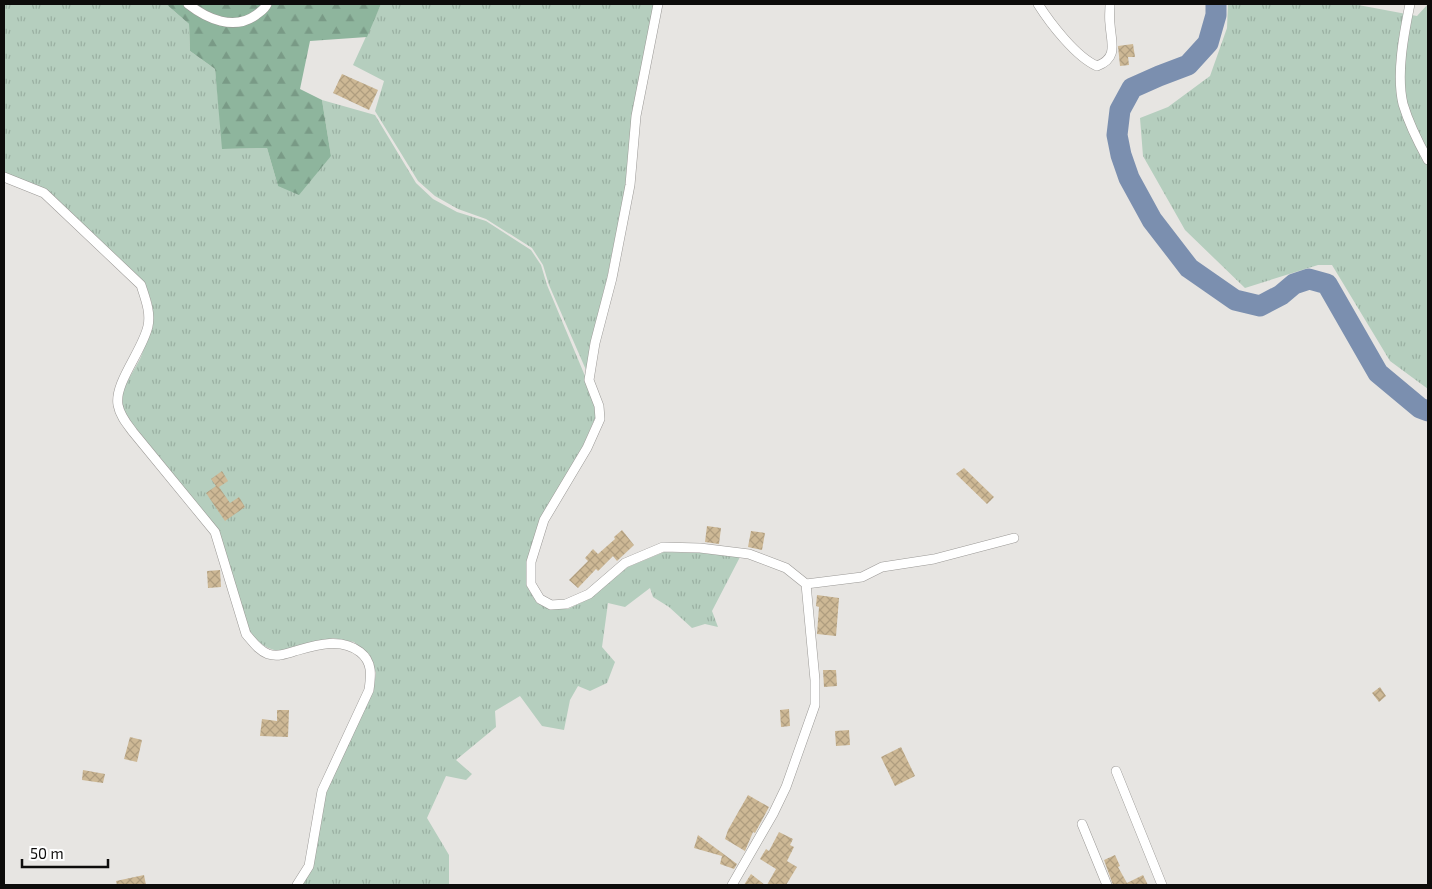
<svg xmlns="http://www.w3.org/2000/svg" width="1432" height="889" font-family="'Exo 2',sans-serif">
  <defs>
    <pattern id="grass-tufts" width="24" height="20" patternUnits="userSpaceOnUse" patternTransform="scale(1.25)"><rect width="24" height="20" fill="#b5cebe"/><path d="M3 7l-1-3M5 7V3M7 7l1-3M15 17l-1-3M17 17v-4M19 17l1-3" fill="none" stroke="#9ab0a2"/></pattern>
    <pattern id="forest-firs" width="22" height="20" patternUnits="userSpaceOnUse" patternTransform="scale(1.25)"><rect width="22" height="20" fill="#8eb59d"/><path d="M5 1l3.5 6h-7zM16 11l3.5 6h-7z" fill="#799a86"/></pattern>
    <pattern id="building-cross-hatch" width="8" height="8" patternUnits="userSpaceOnUse" patternTransform="scale(1.25)"><rect width="8" height="8" fill="#cdb895"/><path d="M0 0l8 8M0 8l8-8" fill="none" stroke="#af9d7f"/></pattern>
  </defs>
  <rect width="100%" height="100%" fill="#e7e5e2"/>
  <path fill="url(#grass-tufts)" d="M 4,4 L 166,4 L 189,24 L 190,51 L 215,69 L 223,149 L 267,148 L 278,186 L 331,156 L 322,100 L 375,115 L 416,183 L 433,199 L 457,212 L 486,221 L 531,250 L 541,265 L 547,285 L 585,376 L 584,380 L 595,407 L 595,418 L 583,446 L 540,518 L 527,562 L 526,585 L 537,603 L 550,609 L 568,609 L 591,598 L 628,567 L 664,552 L 702,553 L 740,557 L 712,611 L 718,627 L 705,624 L 692,628 L 669,607 L 653,597 L 650,588 L 625,607 L 608,603 L 602,647 L 615,662 L 607,683 L 590,691 L 578,686 L 570,700 L 564,730 L 542,726 L 520,696 L 495,711 L 496,727 L 456,760 L 472,774 L 466,780 L 446,776 L 427,818 L 449,855 L 449,885 L 302,885 L 312,867 L 326,792 L 373,692 L 376,673 L 369,654 L 354,642 L 333,638 L 279,651 C 265,649 258,642 250,632 L 219,531 L 126,416 L 122,404 L 123,389 L 140,359 L 153,326 L 152,304 L 145,283 L 47,190 L 4,174 Z
    M 381,4 L 654,4 L 626,185 L 607,278 L 591,343 L 586,370 L 549,285 L 543,265 L 532,248 L 486,219 L 458,209 L 435,196 L 418,181 L 375,111 L 384,81 L 353,65 Z
    M 1228,4 L 1353,4 L 1417,16 L 1428,4 L 1428,389 L 1390,361 L 1332,265 L 1318,265 L 1245,288 L 1185,230 L 1143,156 L 1140,118 L 1168,107 L 1210,76 L 1227,28 Z"/>
  <path fill="url(#forest-firs)" d="M 166,4 L 381,4 L 367,37 L 310,41 L 300,89 L 322,100 L 331,156 L 299,195 L 278,186 L 267,148 L 222,149 L 215,69 L 190,51 L 189,24 Z"/>
  <g fill="none" stroke-linecap="round" stroke-linejoin="round">
    <path stroke="#7b8faf" stroke-width="21" d="M 1216,4 L 1216,15 L 1208,43 L 1188,65 L 1159,76 L 1132,88 L 1120,110 L 1117,135 L 1121,155 L 1129,178 L 1152,220 L 1189,268 L 1235,300 L 1260,306 L 1281,295 L 1294,284 L 1309,279 L 1327,284 L 1378,373 L 1420,408 L 1428,411"/>
  </g>
  <path fill="url(#building-cross-hatch)" d="M 1133,44 L 1135,57 L 1128,57 L 1129,65 L 1120,66 L 1118,46 Z
    M 342,74 L 378,90 L 369,110 L 333,93 Z
    M 964,468 L 994,497 L 987,504 L 956,474 Z
    M 222,471 L 228,481 L 219,487 L 230,503 L 239,497 L 245,507 L 225,521 L 206,493 L 216,486 L 211,479 Z
    M 707,526 L 721,528 L 719,544 L 705,542 Z
    M 622,530 L 634,545 L 617,561 L 613,556 L 598,571 L 596,569 L 578,588 L 569,580 L 588,561 L 585,558 L 593,549 L 598,554 L 615,539 L 614,537 Z
    M 751,531 L 765,533 L 762,550 L 748,547 Z
    M 220,570 L 221,587 L 208,588 L 207,571 Z
    M 817,595 L 839,598 L 836,636 L 817,634 L 819,607 L 816,606 Z
    M 823,670 L 836,670 L 837,686 L 824,687 Z
    M 1380,687 L 1386,696 L 1379,702 L 1372,693 Z
    M 789,709 L 790,726 L 781,727 L 780,710 Z
    M 277,710 L 289,710 L 288,737 L 260,736 L 262,719 L 277,721 Z
    M 849,730 L 850,745 L 836,746 L 835,731 Z
    M 130,737 L 142,740 L 137,762 L 124,759 Z
    M 901,747 L 915,776 L 895,786 L 881,757 Z
    M 83,770 L 105,774 L 103,783 L 82,780 Z
    M 748,795 L 769,807 L 755,833 L 753,832 L 745,851 L 725,839 L 728,830 Z
    M 779,832 L 793,839 L 790,845 L 794,847 L 787,861 L 797,867 L 786,885 L 767,885 L 776,869 L 760,859 L 766,849 L 769,851 Z
    M 698,835 L 737,864 L 734,869 L 720,864 L 722,856 L 694,848 Z
    M 1115,855 L 1120,866 L 1118,867 L 1127,883 L 1143,875 L 1148,885 L 1113,885 L 1104,860 Z
    M 751,874 L 765,885 L 744,885 Z
    M 144,875 L 146,885 L 117,885 L 116,881 Z"/>
  <g fill="none" stroke-linecap="round" stroke-linejoin="round">
    <g stroke="#9b9996" stroke-width="10">
      <path id="minor" d="M 188,4 C 207,19 234,31 256,15 C 261,11 265,9 267,4
        M 658,4 L 636,116 L 630,185 L 612,278 L 595,343 L 589,380 L 599,406 L 600,419 L 587,448 L 544,520 L 531,562 L 531,584 L 540,599 L 551,605 L 566,604 L 589,594 L 625,563 L 663,547 L 700,548 L 749,554 L 786,568 L 806,584 L 815,680 L 815,705 L 786,787 L 773,814 L 732,885
        M 1038,4 C 1050,23 1076,57 1097,66 C 1119,58 1111,42 1110,24 C 1109,18 1110,11 1110,4
        M 1410,4 C 1404,33 1396,74 1403,104 C 1409,124 1418,142 1428,160
        M 4,177 L 44,193 L 141,285 C 145,298 151,312 148,326 C 143,350 114,383 118,405 C 120,416 127,424 133,432 L 215,532 L 246,634 C 253,642 258,650 268,654 C 277,657 286,654 295,651 C 316,645 341,637 360,652 C 373,662 371,676 369,690 L 322,791 L 309,866 L 297,885
        M 806,584 L 862,577 L 882,567 L 934,559 L 1014,538
        M 1116,771 L 1162,885
        M 1082,824 L 1107,885"/>
    </g>
    <use href="#minor" stroke="#fff" stroke-width="9"/>
  </g>
  <rect width="1432" height="889" fill="none" stroke="#0d0c0b" stroke-width="10"/>
  <path d="M22 859v8h86v-8" fill="none" stroke="#0d0c0b" stroke-width="2.5"/>
  <text x="30" y="859" font-size="15" fill="#0d0c0b" stroke="#ffffff" stroke-width="4" paint-order="stroke">50 m</text>
</svg>
